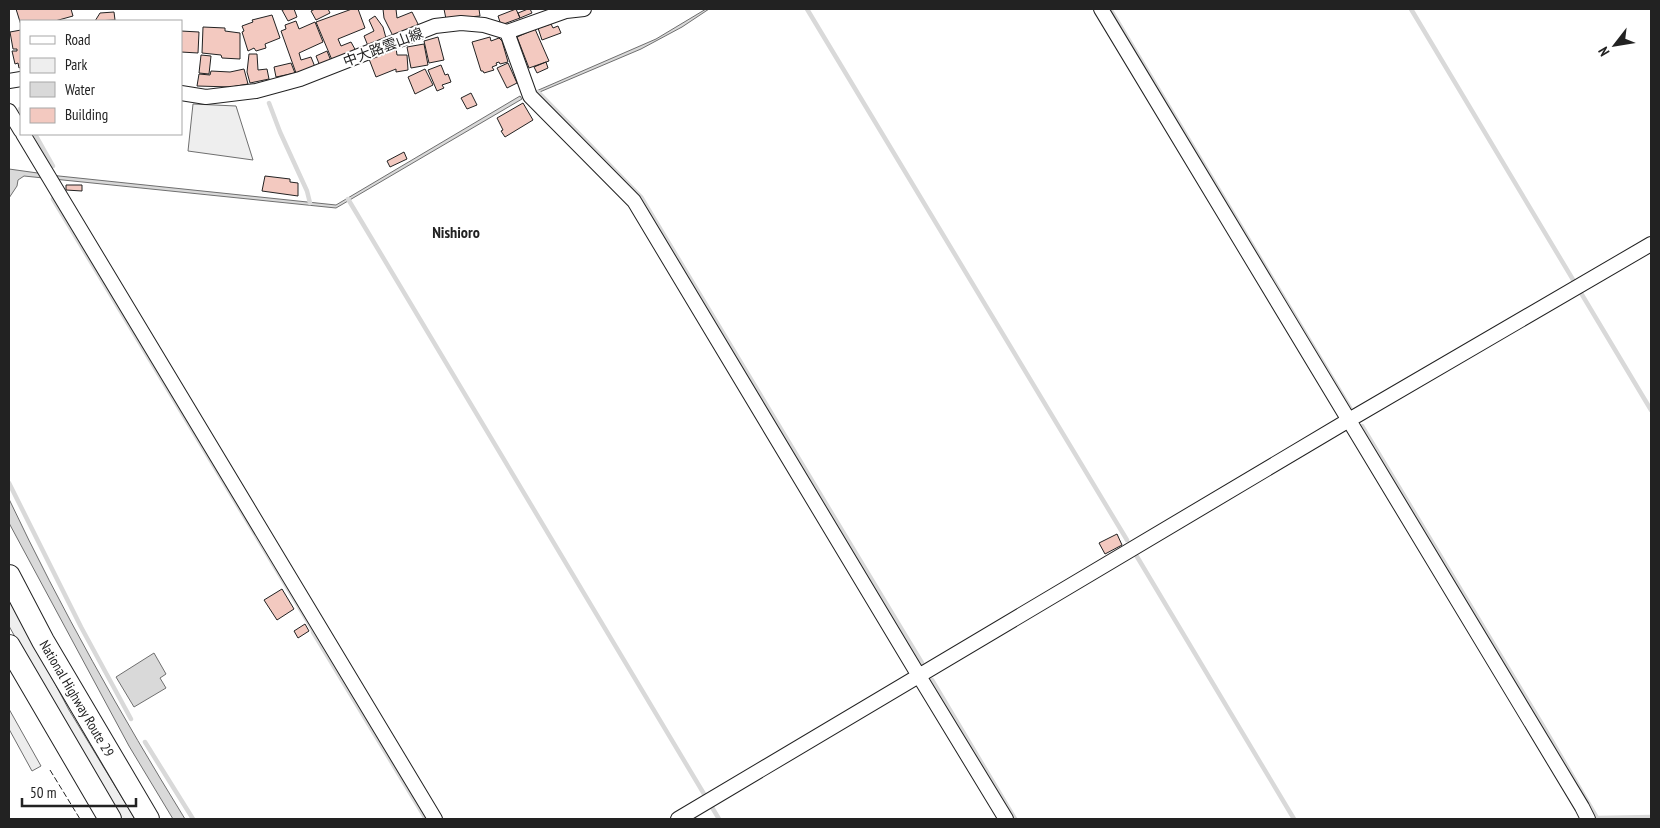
<svg xmlns="http://www.w3.org/2000/svg" width="1660" height="828" font-family="'PT Sans Narrow','Noto Sans JP',sans-serif">
  <rect width="100%" height="100%" fill="#fff"/>
  <path fill="#eee" stroke="#6f6f6f" d="M 193,104 L 236,106 L 253,160 L 188,151 Z
    M 9,597 L 69,710 L 135,819 L 120,819 L 58,715 L 9,626 Z"/>
  <path fill="#ededed" stroke="#6f6f6f" d="M 9,709 L 41,766 L 32,771 L 9,729 Z"/>
  <path fill="#d9d9d9" stroke="#6f6f6f" d="M 706,9 L 709,9 L 682,27 L 641,49 L 535,94 L 534,92 L 656,39 Z
    M 520,96 L 522,99 L 336,208 L 24,176 L 18,180 L 17,186 L 9,198 L 9,169 L 59,176 L 336,205 Z
    M 9,499 C 61,609 121,715 185,819 L 173,819 L 129,746 L 9,523 Z
    M 154,653 L 166,674 L 160,678 L 166,688 L 134,707 L 116,677 Z"/>
  <g fill="none" stroke-linecap="round" stroke-linejoin="round">
    <path stroke="#d9d9d9" stroke-width="4.5" d="M 807,9 L 1127,540
      M 1110,9 L 1350,408
      M 1411,9 L 1651,410
      M 538,92 L 641,197 L 922,663
      M 269,103 L 280,132 L 307,191 L 310,203
      M 20,109 L 21,111
      M 35,134 L 53,166
      M 53,199 L 313,630
      M 348,199 L 719,819
      M 1362,426 L 1543,726 L 1597,818 L 1651,817
      M 9,483 L 81,627 L 131,719
      M 1136,555 L 1294,819
      M 313,632 L 426,819
      M 932,680 L 1015,819
      M 145,742 L 193,819"/>
  </g>
  <path fill="#f3c9c0" stroke="#222" d="M 16,9 L 71,9 L 73,16 L 55,21 L 21,21 L 21,25 Z
    M 287,9 L 294,9 L 297,17 L 288,21 L 282,10 Z
    M 315,9 L 328,9 L 330,13 L 316,20 L 311,11 Z
    M 352,9 L 358,9 L 365,28 L 338,39 L 341,46 L 351,42 L 356,51 L 332,60 L 316,22 Z
    M 383,9 L 396,9 L 397,18 L 412,12 L 419,26 L 393,36 L 384,18 Z
    M 444,9 L 479,9 L 480,16 L 446,19 Z
    M 516,9 L 520,18 L 501,25 L 498,16 Z
    M 528,9 L 530,9 L 532,13 L 520,18 L 518,13 Z
    M 114,12 L 115,20 L 95,21 L 100,13 Z
    M 272,15 L 280,38 L 265,44 L 266,48 L 256,51 L 254,48 L 248,51 L 242,32 L 244,31 L 242,26 L 253,22 L 252,20 Z
    M 375,16 L 383,27 L 386,38 L 368,46 L 364,36 L 374,31 L 369,20 Z
    M 296,21 L 299,29 L 315,22 L 323,42 L 299,53 L 301,60 L 311,57 L 315,67 L 296,73 L 281,31 L 286,29 L 285,25 Z
    M 551,24 L 553,28 L 558,26 L 561,33 L 542,40 L 538,28 Z
    M 203,27 L 225,28 L 225,31 L 240,33 L 240,59 L 222,58 L 221,55 L 202,53 Z
    M 535,29 L 549,61 L 529,68 L 517,37 Z
    M 21,30 L 21,67 L 19,68 L 18,63 L 15,64 L 12,51 L 17,51 L 17,49 L 13,49 L 10,32 Z
    M 181,31 L 199,32 L 198,53 L 181,52 Z
    M 438,37 L 444,60 L 429,63 L 424,41 Z
    M 490,37 L 491,41 L 499,38 L 502,41 L 508,62 L 500,64 L 499,62 L 496,63 L 497,65 L 492,67 L 494,70 L 484,73 L 483,71 L 481,71 L 472,42 Z
    M 424,44 L 428,65 L 411,68 L 407,47 Z
    M 396,48 L 397,55 L 407,55 L 408,70 L 396,72 L 396,69 L 376,77 L 369,59 Z
    M 327,51 L 331,61 L 320,66 L 316,56 Z
    M 249,54 L 257,54 L 258,70 L 267,69 L 269,79 L 250,83 L 247,72 Z
    M 201,55 L 211,56 L 209,74 L 199,73 Z
    M 546,62 L 548,68 L 537,73 L 534,67 Z
    M 291,63 L 295,73 L 276,77 L 274,67 Z
    M 508,63 L 517,83 L 507,88 L 497,68 Z
    M 441,65 L 445,75 L 448,74 L 451,82 L 442,85 L 444,88 L 437,91 L 428,70 Z
    M 244,69 L 248,84 L 231,87 L 197,86 L 199,74 L 210,75 L 211,71 L 230,72 Z
    M 425,69 L 433,85 L 415,94 L 408,77 Z
    M 471,93 L 477,105 L 467,109 L 461,98 Z
    M 523,103 L 533,120 L 505,137 L 501,131 L 503,130 L 497,118 Z
    M 404,152 L 407,159 L 390,167 L 387,161 Z
    M 265,176 L 290,179 L 290,182 L 298,183 L 298,196 L 262,191 Z
    M 66,185 L 82,185 L 82,191 L 66,190 Z
    M 1117,534 L 1122,545 L 1105,554 L 1099,543 Z
    M 282,589 L 294,609 L 277,620 L 264,600 Z
    M 305,624 L 309,631 L 298,638 L 294,631 Z"/>
  <g fill="none" stroke-linecap="round" stroke-linejoin="round">
    <g stroke="#222" stroke-width="16">
      <path id="minor" d="M 1101,9 L 1582,807 L 1588,819
        M 507,32 L 530,96 L 634,201 L 919,676 L 1006,819
        M 9,81 L 21,79
        M 181,93 L 206,97 L 256,91 L 300,79 L 435,26 L 461,23 L 484,25 L 507,32 L 566,11 L 584,9
        M 9,111 L 21,131
        M 23,134 L 435,819
        M 678,819 L 1349,420 L 1651,244"/>
    </g>
    <g stroke="#222" stroke-width="24">
      <g id="trunk">
        <path id="s1" d="M 9,576 L 43,641 L 148,819"/>
        <path d="M 9,646 L 110,819"/>
      </g>
    </g>
    <use href="#minor" stroke="#fff" stroke-width="14"/>
    <use href="#trunk" stroke="#fff" stroke-width="22"/>
    <path stroke="#222" stroke-width="1" stroke-dasharray="6 2.5" stroke-linecap="butt" d="M 50,770 L 80,819"/>
  </g>
  <g text-anchor="middle" stroke-width="4" stroke-linejoin="round" paint-order="stroke">
    <g font-size="14" fill="#222" stroke="#fff">
      <text transform="translate(383 47) rotate(-21)" y="5">中大路雲山線</text>
      <text dy="5" stroke="none"><textPath href="#s1" startOffset="140">National Highway Route 29</textPath></text>
    </g>
    <g font-size="16" font-weight="bold" fill="#222" stroke="#fff">
      <text x="456" y="238">Nishioro</text>
    </g>
  </g>
  <rect width="1660" height="828" fill="none" stroke="#222222" stroke-width="20"/>
  <rect x="20" y="20" width="162" height="115" fill="#ffffff" stroke="#a7a7a7"/>
  <rect x="30" y="36" width="25" height="8" fill="#ffffff" stroke="#a7a7a7"/>
  <text x="65" y="45" font-size="15" fill="#222222">Road</text>
  <rect x="30" y="58" width="25" height="15" fill="#eeeeee" stroke="#a7a7a7"/>
  <text x="65" y="70" font-size="15" fill="#222222">Park</text>
  <rect x="30" y="82" width="25" height="15" fill="#d9d9d9" stroke="#a7a7a7"/>
  <text x="65" y="95" font-size="15" fill="#222222">Water</text>
  <rect x="30" y="108" width="25" height="15" fill="#f3c9c0" stroke="#a7a7a7"/>
  <text x="65" y="120" font-size="15" fill="#222222">Building</text>
  <g transform="translate(1615 45) rotate(239)" stroke="#ffffff" stroke-width="4" paint-order="stroke">
  <path d="M0-4L9 19L0 12L-9 19Z" fill="#222222"/>
  <text y="-8" font-size="14" font-weight="bold" text-anchor="middle" fill="#222222">N</text>
  </g>
  <path d="M22 798v8h114v-8" fill="none" stroke="#222222" stroke-width="2.5"/>
  <text x="30" y="798" font-size="15" fill="#222222" stroke="#ffffff" stroke-width="4" paint-order="stroke">50 m</text>
</svg>
